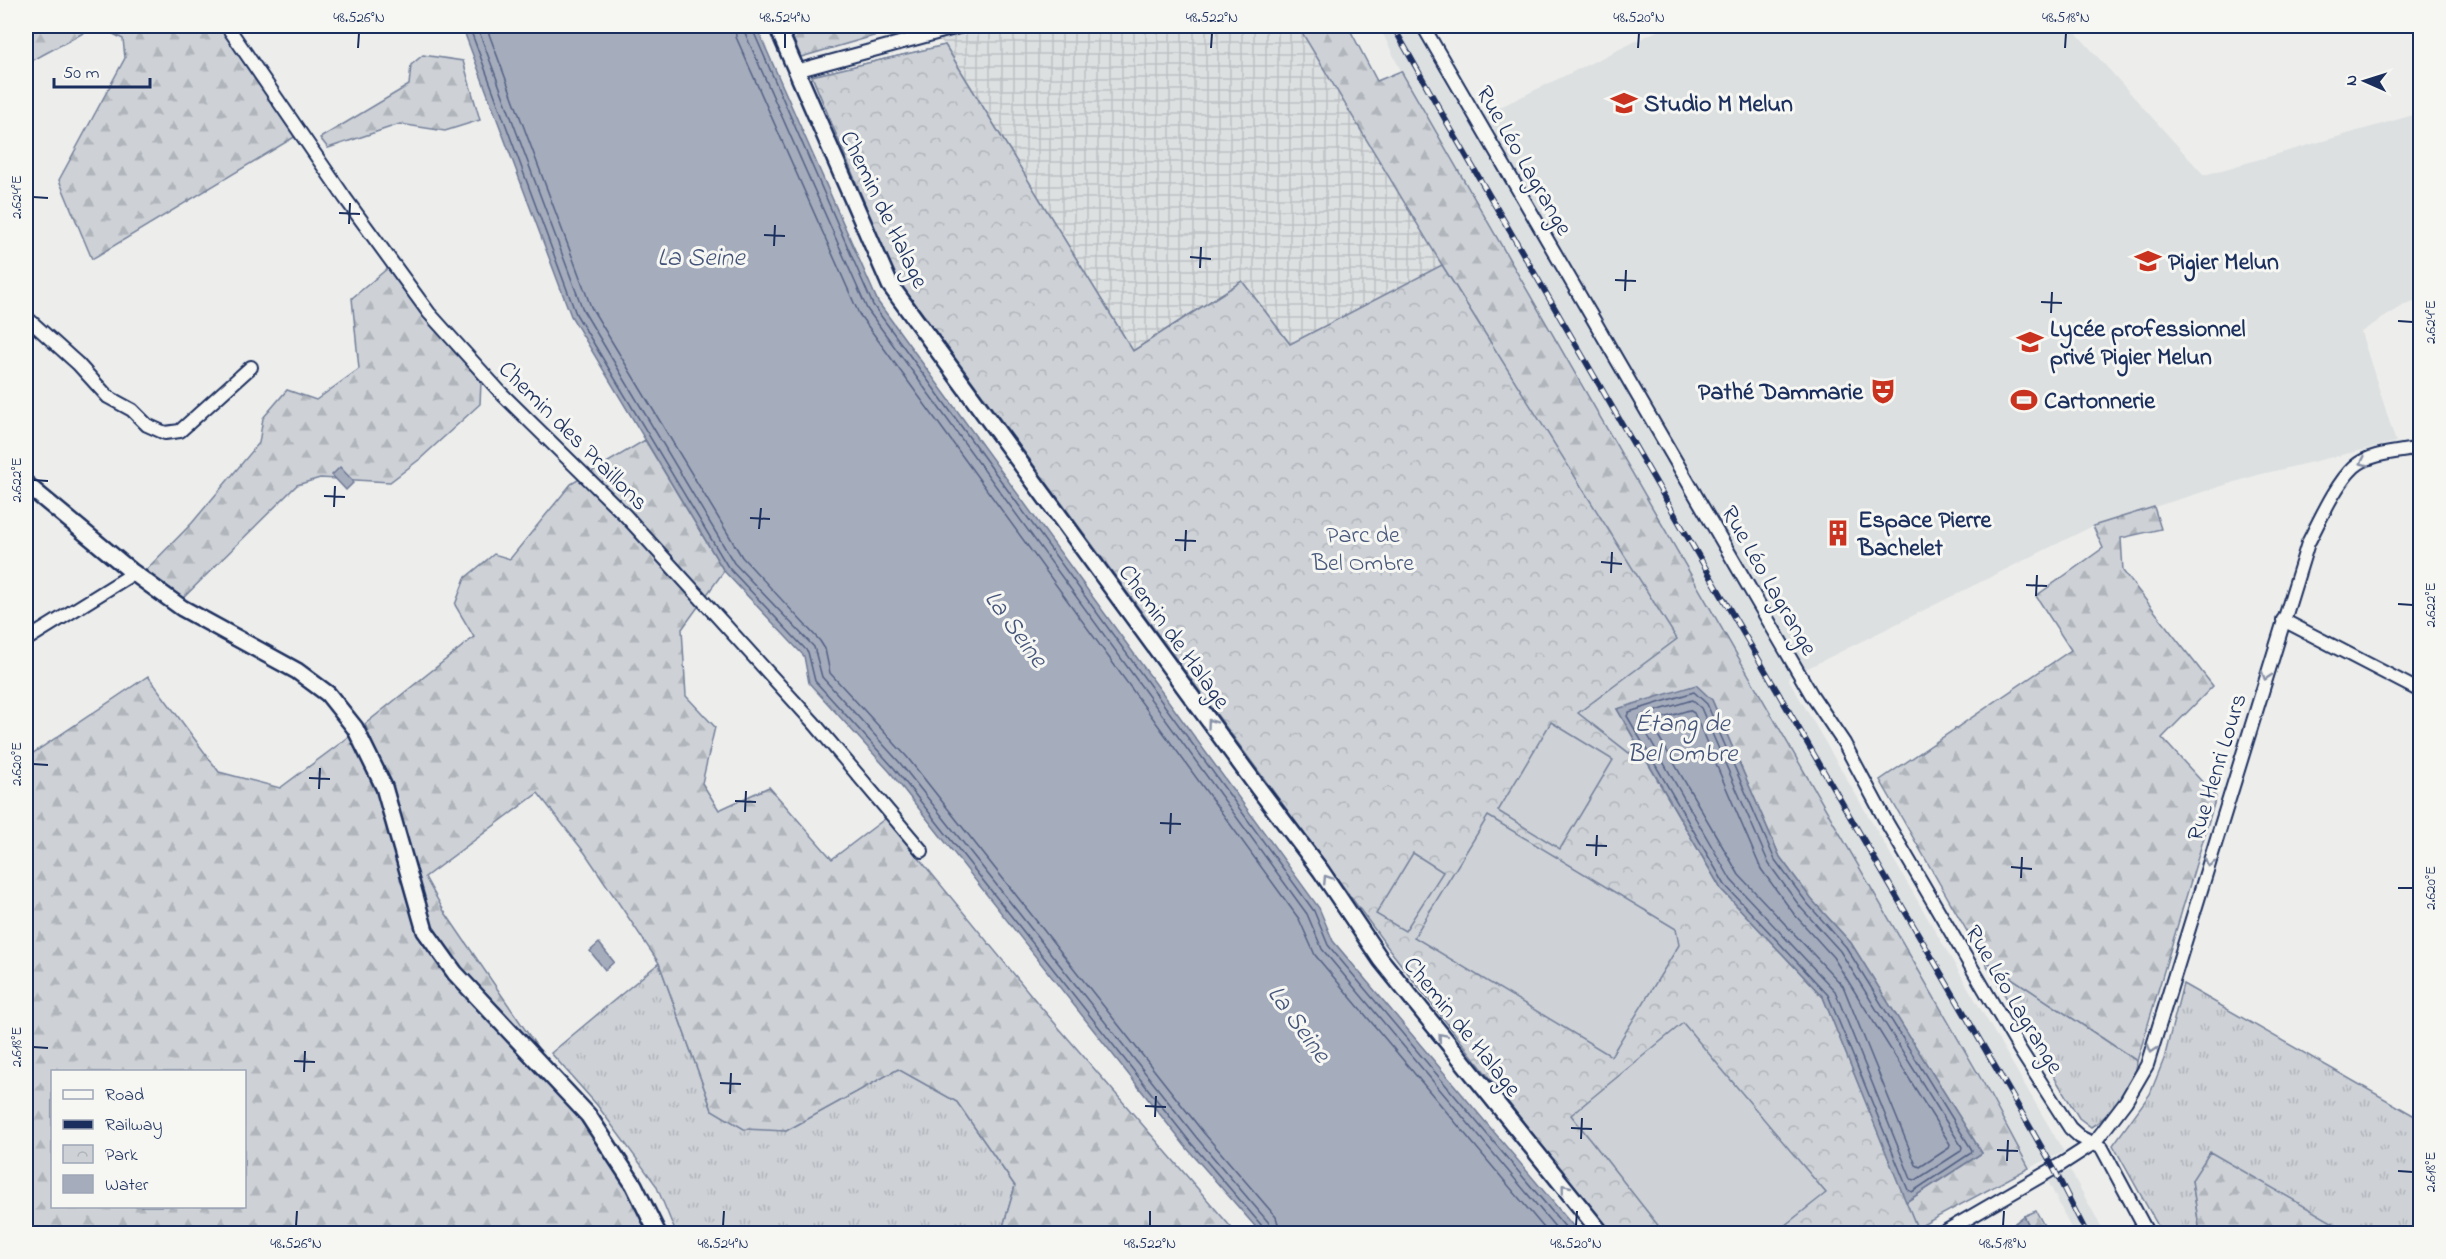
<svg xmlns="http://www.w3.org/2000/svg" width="2446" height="1259" font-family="'Indie Flower',sans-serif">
  <defs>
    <pattern id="industrial-grid" width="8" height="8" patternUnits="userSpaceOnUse" patternTransform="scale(1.5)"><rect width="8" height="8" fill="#dde0e1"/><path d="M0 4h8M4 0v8" fill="none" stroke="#bdc0c3"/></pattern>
    <pattern id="grass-tufts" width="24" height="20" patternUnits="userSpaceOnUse" patternTransform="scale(1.5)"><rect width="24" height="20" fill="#ced2d7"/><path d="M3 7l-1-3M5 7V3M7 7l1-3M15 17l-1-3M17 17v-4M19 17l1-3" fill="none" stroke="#b0b5bb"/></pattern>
    <pattern id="forest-firs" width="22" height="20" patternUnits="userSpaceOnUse" patternTransform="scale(1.5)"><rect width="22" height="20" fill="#ced2d7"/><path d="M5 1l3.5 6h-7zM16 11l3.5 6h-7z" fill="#b0b5bb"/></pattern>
    <pattern id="park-crowns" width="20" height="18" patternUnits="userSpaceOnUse" patternTransform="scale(1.5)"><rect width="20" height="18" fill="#ced2d7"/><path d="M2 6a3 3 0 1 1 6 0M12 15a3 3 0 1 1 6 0" fill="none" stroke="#b0b5bb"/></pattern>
  </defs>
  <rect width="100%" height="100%" fill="#edeeec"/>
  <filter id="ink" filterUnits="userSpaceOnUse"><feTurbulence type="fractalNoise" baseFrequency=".0167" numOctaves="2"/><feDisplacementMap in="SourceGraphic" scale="12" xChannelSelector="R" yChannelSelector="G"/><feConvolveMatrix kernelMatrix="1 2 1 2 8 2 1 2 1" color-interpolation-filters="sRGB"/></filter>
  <g filter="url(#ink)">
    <path fill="#dde0e1" d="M 1379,26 L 1413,26 L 1469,122 L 1667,26 L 2070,26 L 2204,175 L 2420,113 L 2420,299 L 2406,304 L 2361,332 L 2396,442 L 2258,475 L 2093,526 L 1788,678 L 2064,1152 L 2029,1168 L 1984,1084 L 1465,184 L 1401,71 Z
      M 2070,1170 L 2105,1233 L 2073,1233 L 2048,1181 Z"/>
    <path fill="url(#industrial-grid)" d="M 926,26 L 1298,26 L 1442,265 L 1290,344 L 1241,282 L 1133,352 L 945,45 Z"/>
    <path fill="url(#grass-tufts)" stroke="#74809a" stroke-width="1.5" d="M 1983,959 L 2137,1061 C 2136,1085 2111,1115 2091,1127 L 2079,1118 Z
      M 659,963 L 712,1110 L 786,1131 L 898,1069 L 957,1102 L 1015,1186 L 1003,1227 L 982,1234 L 676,1233 L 656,1185 L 597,1105 L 551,1053 Z
      M 2183,984 L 2420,1119 L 2420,1233 L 2345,1233 L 2342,1228 L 2192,1180 L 2200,1233 L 2162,1233 L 2113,1145 L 2150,1094 L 2164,1059 Z"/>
    <path fill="url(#forest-firs)" stroke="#74809a" stroke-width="1.5" fill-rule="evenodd" d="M 26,26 L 96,26 L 26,64 Z
      M 98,26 L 227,26 L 306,130 L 92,259 L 59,180 L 125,58 L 123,39 Z
      M 788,26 L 908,26 L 801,57 Z
      M 1298,26 L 1348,26 L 1377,81 L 1401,71 L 1984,1084 L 2029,1168 L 1917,1228 L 1906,1202 L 1982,1153 L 1851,943 L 1812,900 L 1780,857 L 1712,700 L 1617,709 L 1639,748 L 1629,753 L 1577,713 L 895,276 L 812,76 L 945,45 L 1133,351 L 1242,281 L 1290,344 L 1580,486 L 1442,265 Z
      M 423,55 L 463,61 L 480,120 L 445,131 L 400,124 L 328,148 L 320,138 L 409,85 L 411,65 Z
      M 388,268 L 481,382 L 480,404 L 420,459 L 390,482 L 320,478 L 297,485 L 182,599 L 140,576 L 192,523 L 259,443 L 263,418 L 287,390 L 316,400 L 359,369 L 352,298 Z
      M 645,440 L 724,571 L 682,629 L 686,696 L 715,727 L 702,783 L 719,810 L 769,787 L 832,859 L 886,818 L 1040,1006 L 1236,1233 L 982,1233 L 1003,1227 L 1015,1186 L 957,1102 L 898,1069 L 786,1131 L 744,1129 L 712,1110 L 659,963 L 585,853 L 538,793 L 425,877 L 444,911 L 587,1120 L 641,1216 L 648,1233 L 26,1234 L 26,758 L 148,676 L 219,772 L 280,788 L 350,736 L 410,846 L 365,724 L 474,637 L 455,605 L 465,578 L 494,554 L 510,559 L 571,484 ZM 52,1072 L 244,1072 L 244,1206 L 52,1206 Z
      M 2154,507 L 2161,529 L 2121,538 L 2123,571 L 2213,686 L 2162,738 L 2216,797 L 2137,1061 L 1983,959 L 1880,780 L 2071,650 L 2036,596 L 2103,548 L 2093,526 Z
      M 2210,1152 L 2342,1228 L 2345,1233 L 2200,1233 L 2192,1180 Z
      M 2036,1211 L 2048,1233 L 2033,1233 L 2024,1216 Z"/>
    <path fill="url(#park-crowns)" stroke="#74809a" stroke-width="1.5" d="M 945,45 L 1133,351 L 1242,281 L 1290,344 L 1442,265 L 1677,639 L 1578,713 L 1629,753 L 1639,748 L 1721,889 L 1823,997 L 1917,1228 L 1908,1234 L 1610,1233 L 1389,949 L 895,276 L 812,76 Z"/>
    <path fill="#ced2d7" stroke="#74809a" stroke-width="1.5" d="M 1551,722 L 1613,760 L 1560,849 L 1498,811 Z
      M 1488,816 L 1676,929 L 1679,945 L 1611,1056 L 1414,937 Z
      M 1413,853 L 1443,872 L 1405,931 L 1376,914 Z
      M 1683,1023 L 1826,1193 L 1775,1233 L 1664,1233 L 1571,1115 Z"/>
    <path fill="#a5acbc" stroke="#6e7a96" stroke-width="1.5" d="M 462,26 L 756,26 L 878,302 L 1319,908 L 1333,941 L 1579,1233 L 1261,1233 L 1185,1146 L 890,772 L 809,683 L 804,656 L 724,571 L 571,316 Z
      M 340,467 L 354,482 L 346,490 L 332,475 Z
      M 1696,685 L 1712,700 L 1780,857 L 1812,900 L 1851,943 L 1982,1153 L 1906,1202 L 1823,997 L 1721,889 L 1617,709 Z
      M 599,943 L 614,962 L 605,970 L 590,951 Z
      M 2024,1216 L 2033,1233 L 2002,1233 Z"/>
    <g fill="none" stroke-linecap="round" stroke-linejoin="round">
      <path stroke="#526184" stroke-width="1.5" d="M 469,26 L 576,314 L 728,567 L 808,652 L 815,681 L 894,768 L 1190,1142 L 1263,1227 L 1265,1234
        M 477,26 L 583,310 L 734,563 L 814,647 L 822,677 L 900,763 L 1196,1137 L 1269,1223 L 1272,1234
        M 486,26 L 591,307 L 742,557 L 820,641 L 825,649 L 830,673 L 907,757 L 1203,1132 L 1276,1217 L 1281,1234
        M 735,26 L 736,37 L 859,314 L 1299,919 L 1315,955 L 1549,1234
        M 744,26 L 745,33 L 867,309 L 1307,914 L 1322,949 L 1561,1234
        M 751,26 L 873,305 L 1314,911 L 1328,945 L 1571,1234
        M 1694,692 L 1707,704 L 1775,860 L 1807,903 L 1846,947 L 1972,1150 L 1971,1153 L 1912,1192 L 1908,1190 L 1828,995 L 1725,885 L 1627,716 L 1629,712 Z
        M 1692,700 L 1701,708 L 1769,864 L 1801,908 L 1840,951 L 1962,1147 L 1961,1151 L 1916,1180 L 1911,1179 L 1835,991 L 1731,880 L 1639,720 L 1640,716 Z
        M 1689,710 L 1694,713 L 1761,869 L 1794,914 L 1833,957 L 1950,1144 L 1949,1148 L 1920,1167 L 1916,1165 L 1843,986 L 1739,875 L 1652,725 L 1654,721 Z"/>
      <g stroke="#1b2f5e" stroke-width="16">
        <path id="minor" d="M 227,26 L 345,198 L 429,313 L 502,394 L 625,515 L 814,723 L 922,851
          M 1423,26 L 1811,694 L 1844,743 L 1887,823 L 2020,1050 L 2070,1128 L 2080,1137 L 2102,1148 L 2148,1234
          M 796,71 L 962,26
          M 26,317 L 78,364 L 108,397 L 132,410 L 147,425 L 165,433 L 180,431 L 251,367
          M 2283,620 L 2420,691
          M 26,640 L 126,578 L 131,571
          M 1941,1234 L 2060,1165 L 2094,1143 L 2126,1101 L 2147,1065 L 2308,543 C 2320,520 2335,485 2354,467 C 2369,453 2401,452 2420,448"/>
      </g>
      <g stroke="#1b2f5e" stroke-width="20">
        <path id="tertiary" d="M 777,26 L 890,285 L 1259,789 L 1321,871 L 1381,960 L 1602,1234
          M 26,484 L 131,571 L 182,608 L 297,671 L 328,694 L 355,728 L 384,787 L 425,931 L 455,973 L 588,1115 L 634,1185 L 658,1234"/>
      </g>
      <use href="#minor" stroke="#f6f6f2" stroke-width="12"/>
      <use href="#tertiary" stroke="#f6f6f2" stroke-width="15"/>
      <g stroke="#1b2f5e" stroke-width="6">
        <path id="rail" d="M 1393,26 L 1449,126 L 2007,1087 L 2054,1169 L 2087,1234"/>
      </g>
      <use href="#rail" stroke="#f6f6f2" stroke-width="4" stroke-dasharray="11" stroke-linecap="butt"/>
    </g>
    <defs><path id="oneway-chevron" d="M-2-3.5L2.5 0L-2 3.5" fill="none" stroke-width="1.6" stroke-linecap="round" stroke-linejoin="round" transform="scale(1.5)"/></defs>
    <g stroke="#8892a8">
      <use href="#oneway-chevron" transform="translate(2364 462) rotate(155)"/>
      <use href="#oneway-chevron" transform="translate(2266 676) rotate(107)"/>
      <use href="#oneway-chevron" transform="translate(1211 723) rotate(-126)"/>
      <use href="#oneway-chevron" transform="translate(2209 863) rotate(107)"/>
      <use href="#oneway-chevron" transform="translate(1327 879) rotate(-123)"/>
      <use href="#oneway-chevron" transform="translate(1442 1037) rotate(-130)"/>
      <use href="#oneway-chevron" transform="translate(2152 1049) rotate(107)"/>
      <use href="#oneway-chevron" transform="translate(1565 1188) rotate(-129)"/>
    </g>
  </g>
  <path fill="none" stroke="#1b2f5e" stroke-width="2" d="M 358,48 L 359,33M 785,48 L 785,33M 1211,48 L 1212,33M 1638,48 L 1639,33M 2065,48 L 2066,33M 33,197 L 48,198M 339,213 L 360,214M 349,224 L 350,203M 764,235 L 785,236M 774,246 L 775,225M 1190,257 L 1211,259M 1200,268 L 1201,247M 1615,280 L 1636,281M 1625,291 L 1626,270M 2041,302 L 2062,303M 2051,313 L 2052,292M 2398,321 L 2413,322M 33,480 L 48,481M 324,496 L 345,497M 334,507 L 335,486M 750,518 L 770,519M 759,529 L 761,508M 1175,540 L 1196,541M 1185,551 L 1186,530M 1601,562 L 1622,564M 1611,573 L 1612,552M 2026,585 L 2047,586M 2036,596 L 2037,575M 2398,604 L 2413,605M 33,764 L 48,765M 309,778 L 330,779M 319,789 L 320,768M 735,801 L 756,802M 745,812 L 746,791M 1160,823 L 1181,824M 1170,834 L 1171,813M 1586,845 L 1607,846M 1596,856 L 1597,835M 2011,867 L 2032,869M 2021,878 L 2022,857M 2398,888 L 2413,888M 33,1047 L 48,1048M 294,1061 L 315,1062M 304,1072 L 305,1051M 720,1083 L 741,1084M 730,1094 L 731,1073M 1145,1106 L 1166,1107M 1155,1117 L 1156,1096M 1571,1128 L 1592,1129M 1581,1139 L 1582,1118M 1997,1150 L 2018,1151M 2007,1161 L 2008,1140M 2398,1171 L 2413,1172M 296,1226 L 297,1211M 723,1226 L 724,1211M 1150,1226 L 1150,1211M 1576,1226 L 1577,1211M 2003,1226 L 2004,1211"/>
  <defs>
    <g id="university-bare" transform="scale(2.07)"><path d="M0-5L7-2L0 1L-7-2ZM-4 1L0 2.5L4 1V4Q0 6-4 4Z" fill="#c8321e" stroke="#f6f6f2" stroke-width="2.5" paint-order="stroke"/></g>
    <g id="school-bare" transform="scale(2.07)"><path d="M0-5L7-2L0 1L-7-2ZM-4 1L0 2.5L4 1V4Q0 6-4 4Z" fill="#c8321e" stroke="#f6f6f2" stroke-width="2.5" paint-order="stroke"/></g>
    <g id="theatre-bare" transform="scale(2.07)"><path d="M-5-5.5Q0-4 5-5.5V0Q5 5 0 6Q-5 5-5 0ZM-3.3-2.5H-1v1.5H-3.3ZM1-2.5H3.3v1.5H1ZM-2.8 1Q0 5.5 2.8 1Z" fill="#c8321e" stroke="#f6f6f2" stroke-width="2.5" paint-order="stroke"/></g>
    <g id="stadium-bare" transform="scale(2.07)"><path d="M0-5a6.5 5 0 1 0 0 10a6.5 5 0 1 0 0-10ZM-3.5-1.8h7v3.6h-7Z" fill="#c8321e" stroke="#f6f6f2" stroke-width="2.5" paint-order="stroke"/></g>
    <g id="building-bare" transform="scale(2.07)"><path d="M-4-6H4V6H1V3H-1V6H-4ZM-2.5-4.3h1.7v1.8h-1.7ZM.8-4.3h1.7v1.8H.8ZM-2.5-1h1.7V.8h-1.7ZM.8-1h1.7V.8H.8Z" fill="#c8321e" stroke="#f6f6f2" stroke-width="2.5" paint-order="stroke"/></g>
  </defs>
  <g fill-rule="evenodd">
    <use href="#university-bare" x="1624" y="103"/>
    <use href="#university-bare" x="2148" y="261"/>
    <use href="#school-bare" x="2030" y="342"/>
    <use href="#theatre-bare" x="1883" y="391"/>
    <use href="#stadium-bare" x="2024" y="400"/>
    <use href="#building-bare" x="1838" y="533"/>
  </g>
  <g text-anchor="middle" stroke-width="6" stroke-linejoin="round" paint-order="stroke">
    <g font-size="24" font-weight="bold" fill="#1b2f5e" stroke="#f6f6f2" text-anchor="start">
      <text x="1644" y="111">Studio M Melun</text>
      <text x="2168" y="269">Pigier Melun</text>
      <text x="2050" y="336">Lycée professionnel<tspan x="2050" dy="28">privé Pigier Melun</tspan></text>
      <text x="1863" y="399" text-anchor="end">Pathé Dammarie</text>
      <text x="2044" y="408">Cartonnerie</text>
      <text x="1858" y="527">Espace Pierre<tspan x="1858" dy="28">Bachelet</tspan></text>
    </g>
    <g font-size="24" fill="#1b2f5e" stroke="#f6f6f2">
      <text transform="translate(1525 160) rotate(60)" y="8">Rue Léo Lagrange</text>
      <text transform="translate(885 209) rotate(64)" y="8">Chemin de Halage</text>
      <text transform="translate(574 435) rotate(45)" y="8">Chemin des Praillons</text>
      <text transform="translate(1770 580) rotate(60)" y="8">Rue Léo Lagrange</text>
      <text transform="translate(1175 636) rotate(54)" y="8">Chemin de Halage</text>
      <text transform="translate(2216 767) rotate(-73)" y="8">Rue Henri Lours</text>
      <text transform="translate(2015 999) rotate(59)" y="8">Rue Léo Lagrange</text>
      <text transform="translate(1463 1026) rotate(51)" y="8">Chemin de Halage</text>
    </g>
    <g font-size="24" fill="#48587c" stroke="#f6f6f2">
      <text x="1363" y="542">Parc de<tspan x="1363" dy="28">Bel Ombre</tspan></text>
    </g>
    <g font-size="26" font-style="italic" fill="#44547a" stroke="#f6f6f2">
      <text x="701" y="265">La Seine</text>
      <text transform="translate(1017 628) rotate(54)" y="9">La Seine</text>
      <text x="1682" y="731">Étang de<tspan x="1682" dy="30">Bel Ombre</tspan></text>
      <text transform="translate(1300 1023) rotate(54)" y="9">La Seine</text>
    </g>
  </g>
  <rect width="2446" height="1259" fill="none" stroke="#f6f6f2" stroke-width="66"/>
  <rect x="51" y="1070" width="195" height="138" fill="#f6f6f2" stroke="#9ea6b7" stroke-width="1.5"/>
  <rect x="63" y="1090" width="30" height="9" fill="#f6f6f2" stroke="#9ea6b7" stroke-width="1.5"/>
  <text x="105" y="1100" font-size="18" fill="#1b2f5e">Road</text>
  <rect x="63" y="1120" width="30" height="9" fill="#1b2f5e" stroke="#9ea6b7" stroke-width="1.5"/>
  <text x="105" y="1130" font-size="18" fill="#1b2f5e">Railway</text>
  <rect x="63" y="1145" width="30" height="18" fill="url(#park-crowns)" stroke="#9ea6b7" stroke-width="1.5"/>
  <text x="105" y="1160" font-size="18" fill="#1b2f5e">Park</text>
  <rect x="63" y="1175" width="30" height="18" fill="#a5acbc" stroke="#9ea6b7" stroke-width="1.5"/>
  <text x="105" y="1190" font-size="18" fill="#1b2f5e">Water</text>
  <g transform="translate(2365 81) rotate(273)" stroke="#f6f6f2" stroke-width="4.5" paint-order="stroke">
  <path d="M0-4.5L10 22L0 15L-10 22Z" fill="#1b2f5e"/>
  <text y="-9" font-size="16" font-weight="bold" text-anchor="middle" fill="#1b2f5e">N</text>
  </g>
  <path d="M54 78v9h96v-9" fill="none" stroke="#1b2f5e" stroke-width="3"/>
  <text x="63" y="78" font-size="18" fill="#1b2f5e" stroke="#f6f6f2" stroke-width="4.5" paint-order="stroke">50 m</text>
  <rect x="33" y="33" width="2380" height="1193" fill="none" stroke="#1b2f5e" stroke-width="2"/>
  <g font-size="15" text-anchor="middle" fill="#1b2f5e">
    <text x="359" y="22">48.526°N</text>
    <text x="785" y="22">48.524°N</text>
    <text x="1212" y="22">48.522°N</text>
    <text x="1639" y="22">48.520°N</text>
    <text x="2066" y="22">48.518°N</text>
    <text transform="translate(16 197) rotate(-90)" y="5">2.624°E</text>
    <text transform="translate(2430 322) rotate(-90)" y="5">2.624°E</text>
    <text transform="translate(16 480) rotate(-90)" y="5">2.622°E</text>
    <text transform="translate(2430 605) rotate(-90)" y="5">2.622°E</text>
    <text transform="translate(16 764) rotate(-90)" y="5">2.620°E</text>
    <text transform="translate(2430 888) rotate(-90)" y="5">2.620°E</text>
    <text transform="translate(16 1047) rotate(-90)" y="5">2.618°E</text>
    <text transform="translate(2430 1172) rotate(-90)" y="5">2.618°E</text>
    <text x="296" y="1248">48.526°N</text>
    <text x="723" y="1248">48.524°N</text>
    <text x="1150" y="1248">48.522°N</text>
    <text x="1576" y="1248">48.520°N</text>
    <text x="2003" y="1248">48.518°N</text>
  </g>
</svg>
